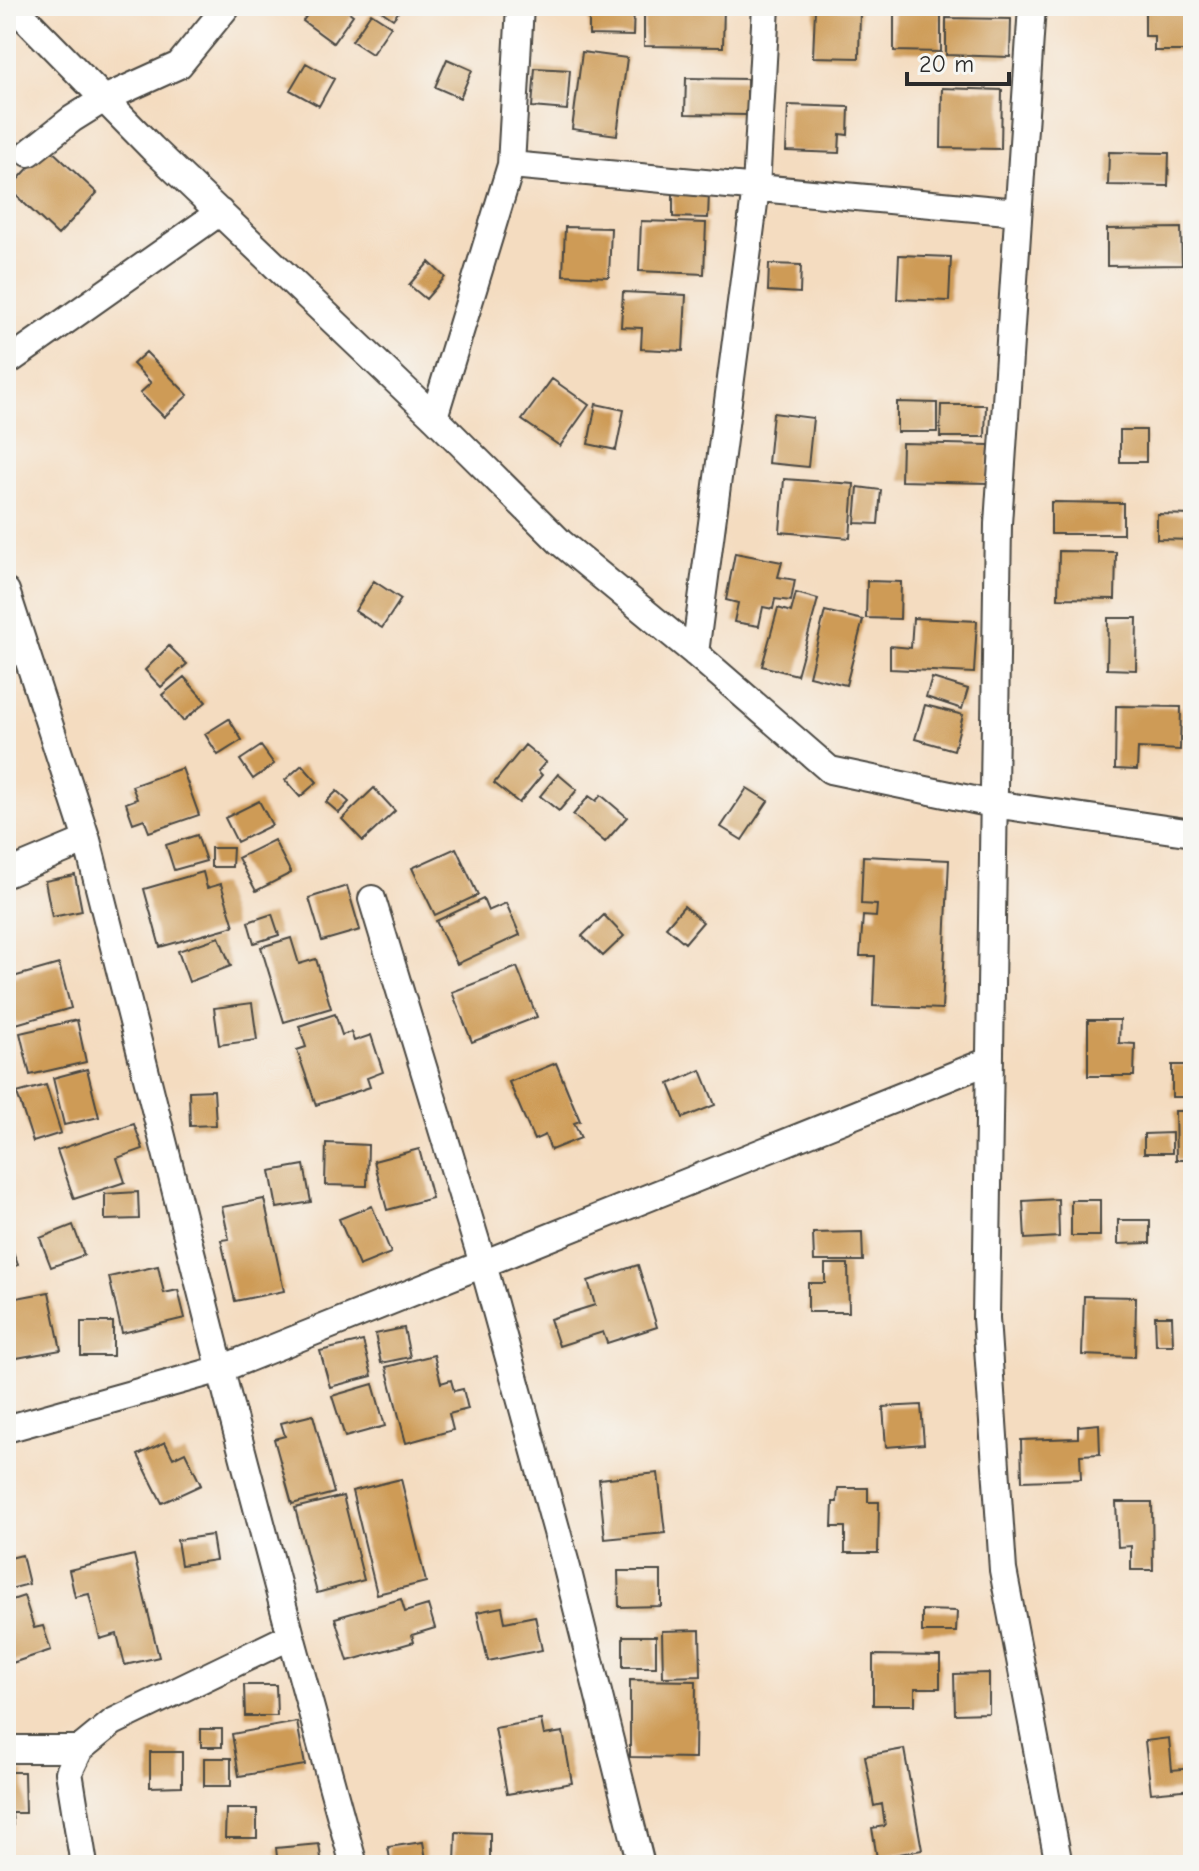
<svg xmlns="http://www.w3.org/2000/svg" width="1199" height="1871" font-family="'Comic Neue',sans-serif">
  <rect width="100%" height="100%" fill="#f6f6f2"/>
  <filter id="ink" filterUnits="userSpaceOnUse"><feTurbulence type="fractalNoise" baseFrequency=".0125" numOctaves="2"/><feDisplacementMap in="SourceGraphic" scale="16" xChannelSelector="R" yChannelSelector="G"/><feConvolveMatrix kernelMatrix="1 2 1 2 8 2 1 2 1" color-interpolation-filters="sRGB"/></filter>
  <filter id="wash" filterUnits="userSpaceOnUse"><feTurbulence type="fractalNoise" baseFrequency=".006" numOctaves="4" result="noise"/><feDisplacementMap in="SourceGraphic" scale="32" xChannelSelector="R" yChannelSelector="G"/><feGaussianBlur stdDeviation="1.8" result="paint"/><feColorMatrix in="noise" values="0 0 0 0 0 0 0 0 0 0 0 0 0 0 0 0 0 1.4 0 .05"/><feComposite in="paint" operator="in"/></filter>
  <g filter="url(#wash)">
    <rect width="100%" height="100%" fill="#f4dcc0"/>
    <g id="blocks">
      <path fill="#ce9b57" d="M 313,6 L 341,6 L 353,15 L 333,43 L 303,21 Z
        M 374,6 L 403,6 L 393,19 Z
        M 589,6 L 634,6 L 633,36 L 589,35 Z
        M 644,6 L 724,6 L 723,47 L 644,46 Z
        M 894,6 L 941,6 L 941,52 L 894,51 Z
        M 1145,6 L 1191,6 L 1191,51 L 1154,51 L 1154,36 L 1145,36 Z
        M 815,9 L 860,10 L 859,58 L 813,57 Z
        M 371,13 L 391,26 L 372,54 L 352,41 Z
        M 946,18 L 1011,19 L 1010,57 L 946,55 Z
        M 582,52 L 627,58 L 617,135 L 572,129 Z
        M 447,59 L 472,70 L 460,98 L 435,87 Z
        M 306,63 L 334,79 L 319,106 L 290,90 Z
        M 535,68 L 570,70 L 567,110 L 532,107 Z
        M 686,78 L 747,79 L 747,115 L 685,114 Z
        M 942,88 L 1002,90 L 1001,149 L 941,148 Z
        M 788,105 L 849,107 L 848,135 L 840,134 L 839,153 L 786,151 Z
        M 48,147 L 97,193 L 58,235 L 9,189 Z
        M 1109,152 L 1169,153 L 1168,186 L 1108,185 Z
        M 673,190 L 709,192 L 708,218 L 673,217 Z
        M 641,221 L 706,223 L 704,274 L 639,271 Z
        M 565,227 L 611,228 L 609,277 L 563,275 Z
        M 1181,228 L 1182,265 L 1107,266 L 1107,229 Z
        M 899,255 L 951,257 L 949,301 L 897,299 Z
        M 429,262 L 445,277 L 426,299 L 409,285 Z
        M 769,264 L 801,265 L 800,293 L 768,291 Z
        M 623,292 L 686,295 L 683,351 L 641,349 L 642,328 L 621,327 Z
        M 146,352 L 188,395 L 164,417 L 140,393 L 151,383 L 133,364 Z
        M 552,379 L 589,405 L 560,446 L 522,420 Z
        M 897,402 L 937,403 L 937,432 L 897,432 Z
        M 596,404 L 624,410 L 616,450 L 588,444 Z
        M 941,405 L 986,405 L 985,437 L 940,437 Z
        M 773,413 L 813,418 L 808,467 L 768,463 Z
        M 1120,430 L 1146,430 L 1146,462 L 1120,462 Z
        M 902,443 L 989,445 L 988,483 L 901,481 Z
        M 784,479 L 854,484 L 850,538 L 780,532 Z
        M 858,487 L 881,490 L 878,524 L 855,523 Z
        M 1051,502 L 1123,503 L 1123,534 L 1051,534 Z
        M 1157,514 L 1193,515 L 1193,540 L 1157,539 Z
        M 1059,551 L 1116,552 L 1115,599 L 1058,598 Z
        M 735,553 L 782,562 L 778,577 L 795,580 L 791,601 L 775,599 L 773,609 L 763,607 L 759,626 L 734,622 L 738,603 L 726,600 Z
        M 374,581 L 401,599 L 382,628 L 355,611 Z
        M 867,581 L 901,582 L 900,619 L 866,618 Z
        M 796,593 L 818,599 L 797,675 L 762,666 L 778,608 L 791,612 Z
        M 825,611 L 863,620 L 846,685 L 809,676 Z
        M 913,618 L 977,621 L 974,673 L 890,669 L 890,646 L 911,648 Z
        M 1108,618 L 1137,618 L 1136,670 L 1107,669 Z
        M 169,646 L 187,664 L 161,687 L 145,670 Z
        M 184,677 L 206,702 L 183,721 L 162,695 Z
        M 932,678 L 968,689 L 962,709 L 926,697 Z
        M 925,705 L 963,715 L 954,750 L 915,739 Z
        M 1116,706 L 1181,707 L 1180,750 L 1138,748 L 1137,770 L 1115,769 Z
        M 229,719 L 242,740 L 218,755 L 205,734 Z
        M 525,745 L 546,762 L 538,771 L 542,775 L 519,803 L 494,783 Z
        M 261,746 L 274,764 L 253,779 L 240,760 Z
        M 302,765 L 317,782 L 300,797 L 285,780 Z
        M 182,768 L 199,815 L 149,832 L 144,819 L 133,823 L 126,803 L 137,799 L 132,786 Z
        M 558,774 L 577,790 L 559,811 L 540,796 Z
        M 374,788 L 395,811 L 363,841 L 342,819 Z
        M 747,788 L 768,801 L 742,840 L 721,827 Z
        M 337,791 L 349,802 L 339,813 L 326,802 Z
        M 601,795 L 627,817 L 605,842 L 573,815 L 589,796 L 596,801 Z
        M 259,801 L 272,825 L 237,842 L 225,818 Z
        M 197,835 L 206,861 L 174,870 L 166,845 Z
        M 274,840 L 291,873 L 256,891 L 238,858 Z
        M 211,848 L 233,848 L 232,867 L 211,867 Z
        M 456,848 L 478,895 L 435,915 L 412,868 Z
        M 863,856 L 949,860 L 942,1009 L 873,1006 L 875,956 L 860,956 L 863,916 L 876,917 L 877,905 L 861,904 Z
        M 203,872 L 207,888 L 221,884 L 234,926 L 160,947 L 144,889 Z
        M 75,875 L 82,911 L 52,917 L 45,881 Z
        M 347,886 L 360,930 L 322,941 L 309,898 Z
        M 483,899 L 488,911 L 506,903 L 520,935 L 457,964 L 436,921 Z
        M 684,906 L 703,922 L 685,943 L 666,927 Z
        M 272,914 L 279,935 L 254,943 L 248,922 Z
        M 604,915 L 624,936 L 603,956 L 582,936 Z
        M 219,937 L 231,966 L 189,982 L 178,951 Z
        M 291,938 L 299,964 L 316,959 L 331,1008 L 284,1022 L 261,947 Z
        M 59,964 L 71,1008 L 16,1024 L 6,989 L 6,979 Z
        M 517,967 L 537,1017 L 472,1042 L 452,992 Z
        M 252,1003 L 257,1040 L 219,1045 L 214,1008 Z
        M 335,1014 L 342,1035 L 351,1032 L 354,1041 L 371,1035 L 383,1072 L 367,1078 L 370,1087 L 316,1105 L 297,1050 L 306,1047 L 299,1026 Z
        M 77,1020 L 86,1062 L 30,1075 L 20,1033 Z
        M 1088,1020 L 1120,1020 L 1119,1043 L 1135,1044 L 1134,1076 L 1088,1076 Z
        M 556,1063 L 580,1121 L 574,1123 L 581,1138 L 551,1150 L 545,1135 L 534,1140 L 509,1082 Z
        M 1172,1065 L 1193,1065 L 1193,1097 L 1172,1097 Z
        M 87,1069 L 99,1117 L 64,1125 L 53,1078 Z
        M 701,1070 L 715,1105 L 683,1118 L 669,1084 Z
        M 46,1085 L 61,1133 L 33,1142 L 17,1093 Z
        M 214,1090 L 216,1125 L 190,1126 L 189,1091 Z
        M 1175,1111 L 1193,1111 L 1193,1160 L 1176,1160 Z
        M 134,1124 L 143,1149 L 117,1158 L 125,1182 L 74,1199 L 57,1150 Z
        M 1172,1133 L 1172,1153 L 1144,1153 L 1144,1134 Z
        M 326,1143 L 368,1145 L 367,1186 L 325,1185 Z
        M 419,1149 L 432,1198 L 387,1210 L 374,1161 Z
        M 304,1165 L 311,1202 L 277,1208 L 270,1171 Z
        M 138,1192 L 139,1219 L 105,1220 L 105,1194 Z
        M 264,1199 L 284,1291 L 235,1301 L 221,1240 L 229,1239 L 222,1207 Z
        M 1058,1199 L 1059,1237 L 1025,1239 L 1023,1201 Z
        M 1071,1200 L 1100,1200 L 1100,1236 L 1071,1236 Z
        M 372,1206 L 391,1253 L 359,1266 L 339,1219 Z
        M 1118,1220 L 1150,1220 L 1150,1243 L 1118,1244 Z
        M 73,1225 L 84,1255 L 51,1267 L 40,1238 Z
        M 862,1232 L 863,1261 L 814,1261 L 813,1233 Z
        M 6,1233 L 18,1265 L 6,1269 Z
        M 825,1264 L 848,1264 L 849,1312 L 808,1312 L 808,1283 L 825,1283 Z
        M 638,1265 L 657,1327 L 607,1343 L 603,1332 L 559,1346 L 550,1319 L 595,1305 L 588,1281 Z
        M 158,1266 L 164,1293 L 178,1290 L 185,1318 L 122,1333 L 109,1277 Z
        M 49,1292 L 61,1350 L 11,1359 L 6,1334 L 6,1300 Z
        M 1084,1296 L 1136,1297 L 1135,1357 L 1082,1355 Z
        M 1155,1316 L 1172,1316 L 1173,1345 L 1156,1345 Z
        M 81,1322 L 113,1322 L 113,1356 L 81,1356 Z
        M 404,1328 L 410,1357 L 381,1363 L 375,1334 Z
        M 363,1341 L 372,1376 L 330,1387 L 320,1351 Z
        M 434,1355 L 441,1383 L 451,1380 L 454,1391 L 463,1389 L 468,1409 L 449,1414 L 453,1430 L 406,1443 L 386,1367 Z
        M 373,1384 L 385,1426 L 345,1437 L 332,1396 Z
        M 921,1405 L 924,1444 L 886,1447 L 883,1407 Z
        M 313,1415 L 334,1493 L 292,1504 L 274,1439 L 285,1436 L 281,1423 Z
        M 1099,1424 L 1100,1454 L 1080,1455 L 1081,1479 L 1022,1481 L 1021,1440 L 1078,1438 L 1078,1426 Z
        M 165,1442 L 173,1458 L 185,1452 L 201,1485 L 162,1503 L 138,1455 Z
        M 658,1473 L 665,1533 L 605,1539 L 599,1479 Z
        M 401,1479 L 426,1582 L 377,1594 L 352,1491 Z
        M 838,1488 L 868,1488 L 868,1502 L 879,1502 L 878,1553 L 845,1553 L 845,1527 L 832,1527 L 833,1502 L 837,1502 Z
        M 343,1496 L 364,1580 L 317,1593 L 295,1508 Z
        M 1116,1502 L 1152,1502 L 1153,1570 L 1131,1570 L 1131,1546 L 1118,1547 Z
        M 212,1535 L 216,1560 L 181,1565 L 177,1540 Z
        M 22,1555 L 29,1584 L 6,1590 L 6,1559 Z
        M 134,1555 L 159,1657 L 125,1665 L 117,1634 L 100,1639 L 89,1594 L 75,1597 L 69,1570 Z
        M 618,1571 L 661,1571 L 661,1606 L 619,1607 Z
        M 24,1596 L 34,1628 L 43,1626 L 51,1650 L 6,1665 L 6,1602 Z
        M 401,1599 L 405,1612 L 428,1605 L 435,1628 L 412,1635 L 414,1642 L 348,1661 L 335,1618 Z
        M 502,1607 L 505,1622 L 535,1616 L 542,1650 L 488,1661 L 477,1612 Z
        M 922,1610 L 957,1611 L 956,1632 L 922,1632 Z
        M 700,1630 L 701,1676 L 663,1677 L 662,1631 Z
        M 623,1636 L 656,1636 L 656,1667 L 623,1667 Z
        M 873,1655 L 940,1656 L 940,1688 L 915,1688 L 915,1705 L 873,1705 Z
        M 989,1673 L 989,1713 L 955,1714 L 954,1674 Z
        M 630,1680 L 696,1681 L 695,1758 L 630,1757 Z
        M 6,1684 L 14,1707 L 6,1710 Z
        M 244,1685 L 276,1685 L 277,1716 L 245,1716 Z
        M 541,1720 L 544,1735 L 563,1732 L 572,1783 L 507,1794 L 495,1728 Z
        M 297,1722 L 305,1765 L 239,1776 L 232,1734 Z
        M 201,1729 L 222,1729 L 222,1747 L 201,1747 Z
        M 1169,1738 L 1172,1770 L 1193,1768 L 1193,1789 L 1151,1793 L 1145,1741 Z
        M 904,1749 L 922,1850 L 877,1858 L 872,1828 L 885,1826 L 882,1804 L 874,1806 L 865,1756 Z
        M 150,1752 L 182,1752 L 182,1786 L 150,1787 Z
        M 204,1758 L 231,1758 L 231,1786 L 204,1786 Z
        M 6,1772 L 24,1772 L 25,1813 L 12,1813 L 13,1826 L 6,1826 Z
        M 226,1809 L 257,1809 L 257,1838 L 225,1838 Z
        M 456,1832 L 490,1833 L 490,1865 L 455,1865 Z
        M 423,1842 L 427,1865 L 391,1865 L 388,1847 Z
        M 319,1844 L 322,1865 L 278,1865 L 276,1848 Z
        M 1021,1861 L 1021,1865 L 988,1865 L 988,1863 Z"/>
    </g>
  </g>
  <g filter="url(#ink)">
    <use href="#blocks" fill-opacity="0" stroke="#494641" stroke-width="2"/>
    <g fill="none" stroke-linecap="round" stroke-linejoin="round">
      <g stroke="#494641" stroke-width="30">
        <path id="street" d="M 13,6 L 152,148 L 434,417 L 560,542 L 695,653 L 830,770 L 993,804 L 1193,833
          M 1032,6 L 998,524 L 986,1318 L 1003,1570 L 1059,1865
          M 29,153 L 72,119 L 104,99 L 179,65 L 227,6
          M 511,165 L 1018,212
          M 6,363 L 220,212
          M 434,417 L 511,165 L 520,6
          M 6,591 L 87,840 L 229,1402 L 291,1636 L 354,1865
          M 695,653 L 756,188 L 766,6
          M 6,874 L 87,840
          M 372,899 L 483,1264 L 567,1568 L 641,1865
          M 6,1429 L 221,1369 L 989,1061
          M 6,1749 L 80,1749
          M 84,1865 L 69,1772 L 80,1749 L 113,1722 L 291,1636"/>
      </g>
      <use href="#street" stroke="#fff" stroke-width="26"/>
    </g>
  </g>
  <rect width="1199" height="1871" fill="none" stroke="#f6f6f2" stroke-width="32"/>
  <path d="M907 72v12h102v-12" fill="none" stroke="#2b2b2b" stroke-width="4"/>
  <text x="919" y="72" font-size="24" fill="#2b2b2b" stroke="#f6f6f2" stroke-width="6" paint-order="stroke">20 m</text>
</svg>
